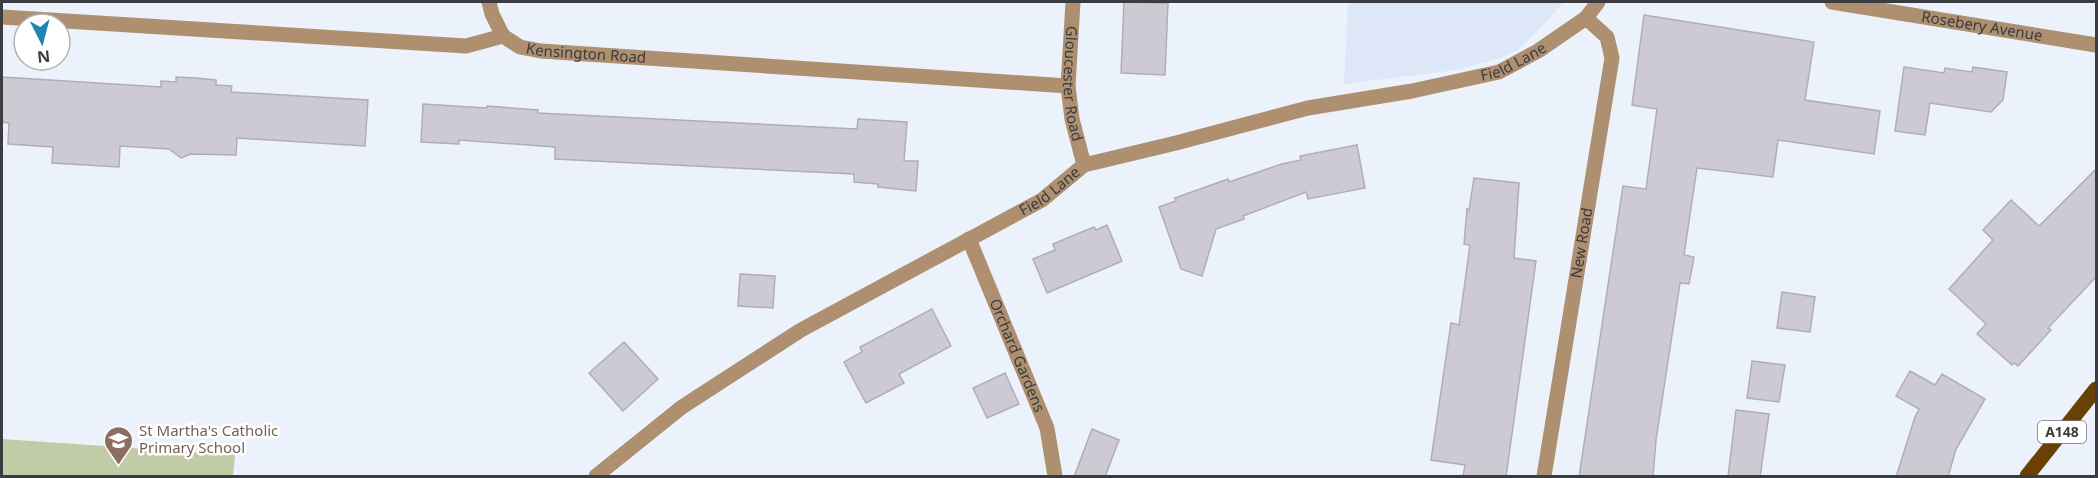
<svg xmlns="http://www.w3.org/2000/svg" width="2098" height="478" font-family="'Noto Sans',sans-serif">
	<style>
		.built { fill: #dde7f7 }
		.green { fill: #c1cca6 }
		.building { fill: #cecad4; stroke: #b0adb6; stroke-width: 1.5 }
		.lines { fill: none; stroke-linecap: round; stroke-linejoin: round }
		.minor { stroke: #ae8f6f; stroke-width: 15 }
		.major { stroke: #6a4105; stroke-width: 15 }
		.labels { text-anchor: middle; stroke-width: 5; stroke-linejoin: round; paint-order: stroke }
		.shield { fill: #fff; stroke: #757679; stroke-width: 1.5 }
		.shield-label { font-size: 14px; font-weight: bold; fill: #3a3c3f }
		.street-label { font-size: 15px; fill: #3a3c3f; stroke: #fff }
		.education-label { font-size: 15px; fill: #785e54; stroke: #fff; text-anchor: start }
	</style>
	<rect width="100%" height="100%" fill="#ecf2fb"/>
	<polygon class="built" points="1348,2 1564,2 1530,39 1516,51 1501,58 1455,70 1344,84"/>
	<polygon class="green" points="2,439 235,455 233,476 2,476"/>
	<g class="building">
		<polygon points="1124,2 1168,3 1165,75 1121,73"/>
		<polygon points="1644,15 1814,42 1805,100 1880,111 1874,154 1778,140 1773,177 1697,168 1684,255 1694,257 1689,284 1680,283 1656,440 1653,477 1579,477 1623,186 1646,189 1657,109 1632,105"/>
		<polygon points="1904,67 1944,73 1945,68 1972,72 1973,67 2007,72 2003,100 1991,112 1930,103 1925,135 1895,131"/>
		<polygon points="2,77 161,87 161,81 176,82 176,77 195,78 216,80 216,85 232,86 231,92 368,100 365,146 237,138 236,155 191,154 181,158 169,149 120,146 119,167 52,163 53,147 8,144 9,123 2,122"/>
		<polygon points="423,104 487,108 487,106 538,110 538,113 857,129 858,119 907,122 904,161 918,161 916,191 878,187 878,184 854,182 854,174 555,159 555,147 459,140 459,144 421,142"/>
		<polygon points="1357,145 1365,188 1308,199 1306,192 1243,216 1244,219 1216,229 1202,276 1181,269 1159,207 1176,201 1175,198 1228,179 1229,182 1282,164 1301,160 1300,156"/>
		<polygon points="2097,168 2097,276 2048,328 2051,330 2018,366 2014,363 2012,365 1977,334 1986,324 1949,289 1993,240 1983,230 2011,200 2039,226"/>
		<polygon points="1474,178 1519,183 1514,258 1536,261 1506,477 1463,477 1465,465 1431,460 1451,323 1459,325 1470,245 1464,244 1467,209 1469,210"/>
		<polygon points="1107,225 1122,261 1047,293 1033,259 1055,250 1053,244 1094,227 1096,230"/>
		<polygon points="740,274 775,276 773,308 738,306"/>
		<polygon points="1782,292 1815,297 1810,332 1777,328"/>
		<polygon points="932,309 951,346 899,374 904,383 866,403 844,362 862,352 860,347"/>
		<polygon points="624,342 658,379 623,411 589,373"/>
		<polygon points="1752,361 1785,365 1779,402 1747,398"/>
		<polygon points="1910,371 1935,385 1942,374 1985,399 1956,449 1948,477 1896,477 1915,417 1919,409 1896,396"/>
		<polygon points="1005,373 1019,404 987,418 973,388"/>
		<polygon points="1736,410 1769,414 1760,477 1728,477"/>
		<polygon points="1092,429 1119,440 1105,477 1074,477"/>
	</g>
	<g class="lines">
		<g class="minor">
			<polyline points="489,2 492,14 503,36"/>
			<path id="s1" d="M1073 2 1068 86 1072 119 1084 165"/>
			<path id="s2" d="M1832 2 2096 45"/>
			<path id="s3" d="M2 17 466 46 503 36 520 47 541 51 1068 86"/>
			<path id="s4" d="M969 239 1047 428 1055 476"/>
			<path id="s5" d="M596 476 682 407 801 330 1042 200 1084 165 1176 143 1308 108 1412 91 1499 72 1538 51 1586 18 1598 2"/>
			<path id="s6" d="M1544 476 1612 58 1607 37 1586 18"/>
		</g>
		<polyline class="major" points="2027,476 2096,389"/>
	</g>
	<defs>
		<symbol id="school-pin" viewBox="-11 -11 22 30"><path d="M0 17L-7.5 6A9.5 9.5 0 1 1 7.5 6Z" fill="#8d6e63" stroke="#fff"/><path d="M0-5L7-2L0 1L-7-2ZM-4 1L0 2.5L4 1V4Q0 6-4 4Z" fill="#fff"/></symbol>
	</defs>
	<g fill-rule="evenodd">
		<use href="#school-pin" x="102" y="424" width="33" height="45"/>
	</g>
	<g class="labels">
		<rect class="shield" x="2038" y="421" width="48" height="22" rx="4.5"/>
		<g class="shield-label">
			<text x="2062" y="437">A148</text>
		</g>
		<g class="street-label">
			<text dy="5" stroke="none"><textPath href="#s2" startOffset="152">Rosebery Avenue</textPath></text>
			<text dy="5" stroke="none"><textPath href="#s3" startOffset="590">Kensington Road</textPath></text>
			<text dy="5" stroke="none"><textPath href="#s5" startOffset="1023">Field Lane</textPath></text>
			<text dy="5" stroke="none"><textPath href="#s1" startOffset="82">Gloucester Road</textPath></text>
			<text dy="5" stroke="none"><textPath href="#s5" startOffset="537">Field Lane</textPath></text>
			<text dy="5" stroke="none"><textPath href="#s6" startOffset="236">New Road</textPath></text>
			<text dy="5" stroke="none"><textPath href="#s4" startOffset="126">Orchard Gardens</textPath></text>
		</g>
		<g class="education-label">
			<text x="139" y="436">St Martha's Catholic<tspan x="139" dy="17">Primary School</tspan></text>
		</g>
	</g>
	<rect width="2098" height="478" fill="none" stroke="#3a3c3f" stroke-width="6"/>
	<g transform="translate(42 42) rotate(174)"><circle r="28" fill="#ffffff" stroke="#b0b1b2" stroke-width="1.5"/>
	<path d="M0-4.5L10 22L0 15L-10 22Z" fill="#1f86af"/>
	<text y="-9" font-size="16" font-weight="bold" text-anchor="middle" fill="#3a3c3f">N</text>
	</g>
</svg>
